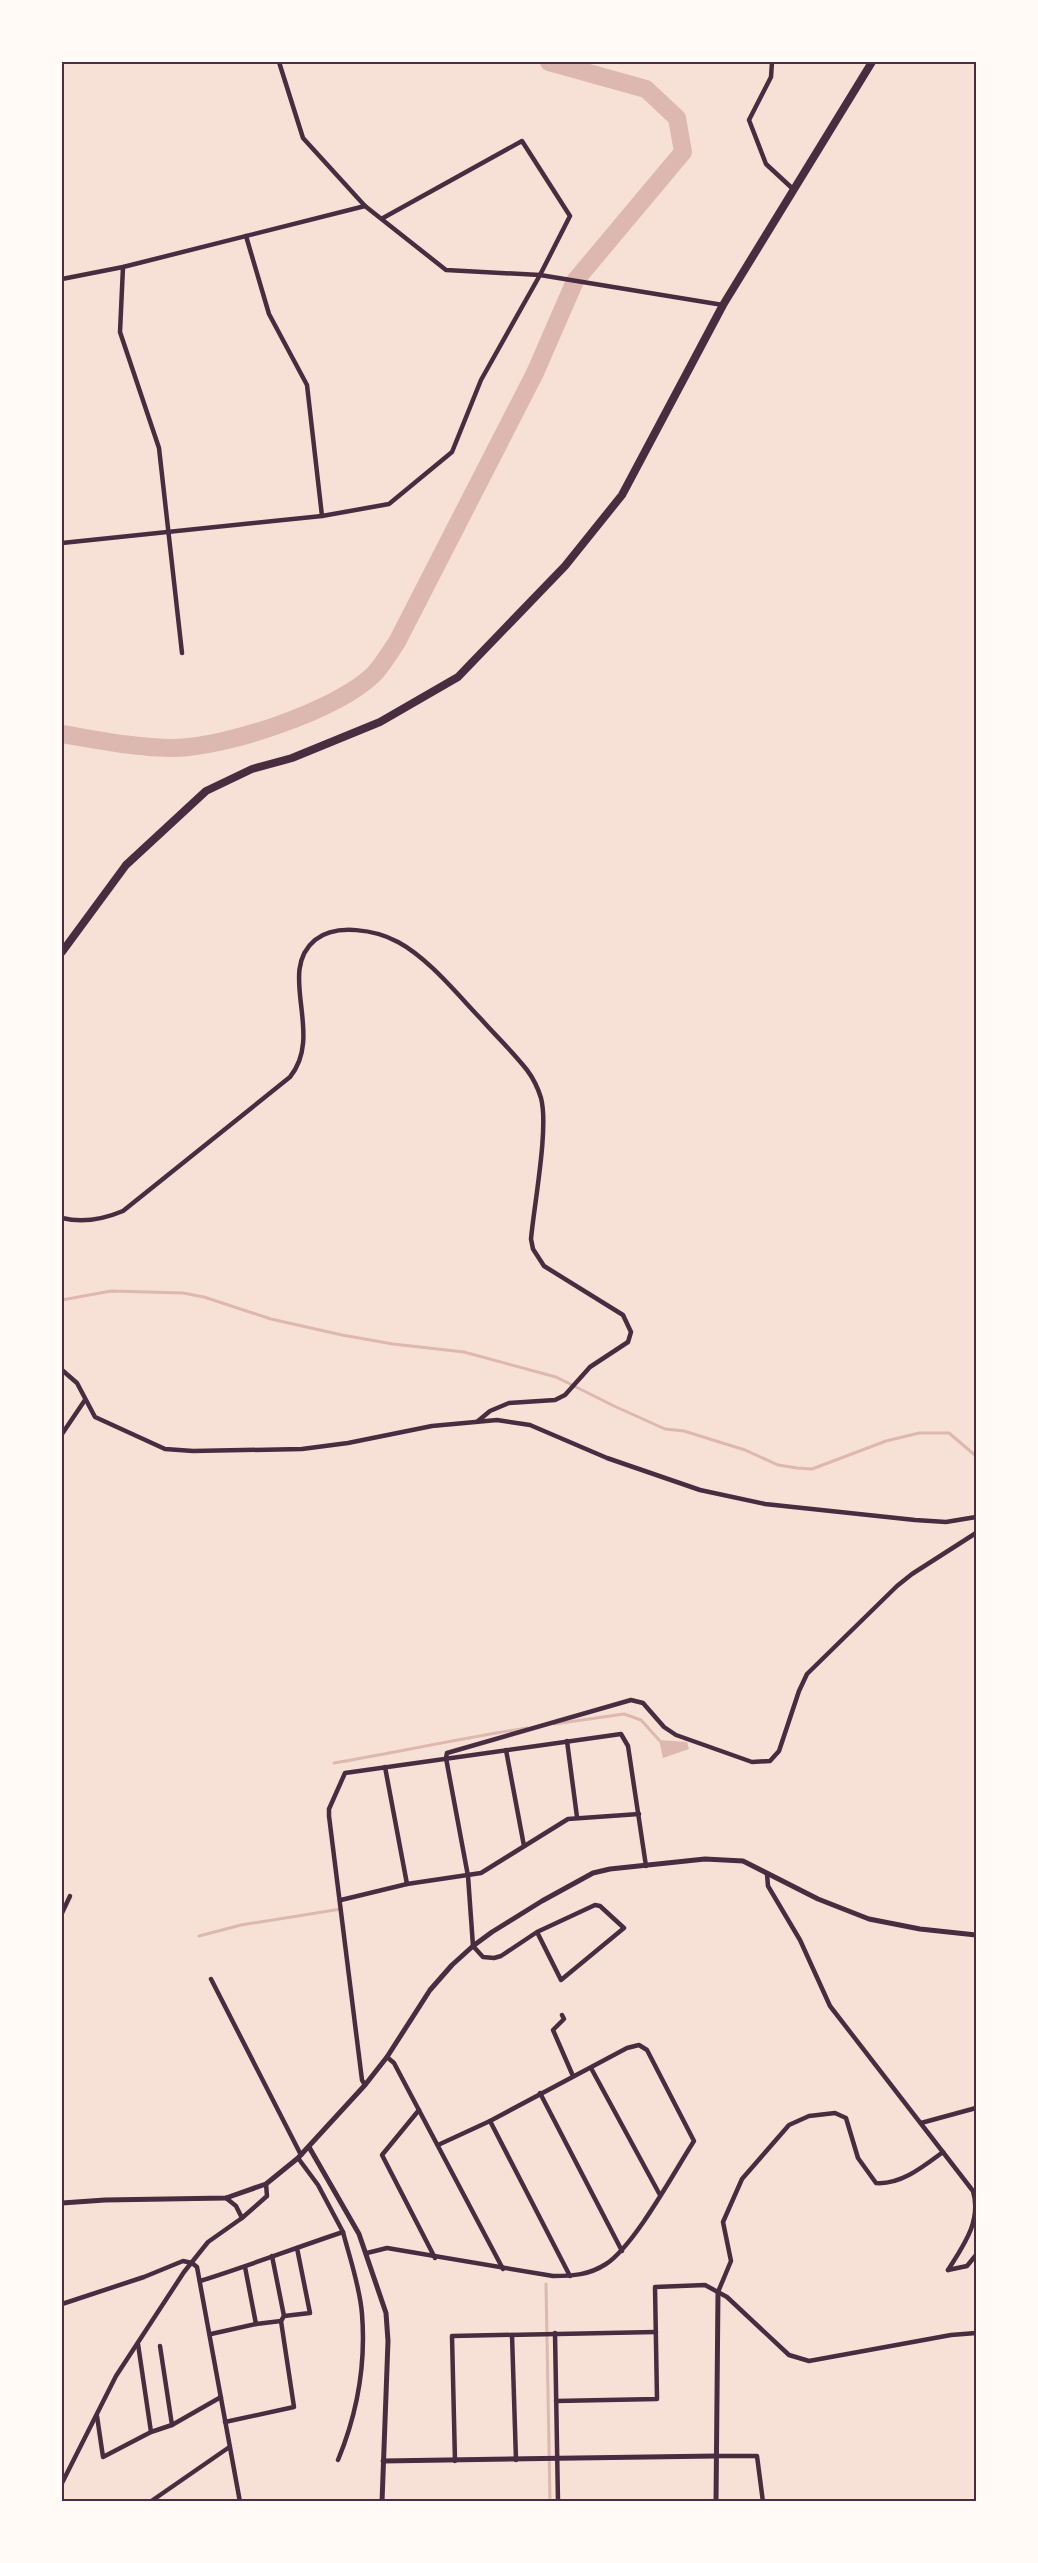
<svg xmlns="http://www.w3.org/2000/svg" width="1038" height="2563" font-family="Poppins,sans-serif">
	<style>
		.water { fill: #dcb8b0 }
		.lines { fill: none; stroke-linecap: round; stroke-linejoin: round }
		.stream { stroke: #dcb8b0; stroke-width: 3 }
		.river { stroke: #dcb8b0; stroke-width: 18 }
		.minor { stroke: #4a2c40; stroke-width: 4.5 }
		.tertiary { stroke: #4a2c40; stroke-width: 5 }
		.trunk { stroke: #4a2c40; stroke-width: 8 }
		.neatline { fill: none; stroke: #4a2c40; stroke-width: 2 }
	</style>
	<rect width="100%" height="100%" fill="#f7e1d7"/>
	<polygon class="water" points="659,1740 687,1742 689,1749 663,1758"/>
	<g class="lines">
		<g class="stream">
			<polyline points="62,1300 111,1291 183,1293 204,1297 271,1319 342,1335 393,1344 464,1352 556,1377 614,1406 665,1429 684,1431 745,1450 778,1465 797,1468 812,1469 886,1441 919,1433 949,1433 976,1456"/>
			<polyline points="554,1724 624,1714 641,1720 659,1740"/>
			<path d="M334 1763C398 1752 462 1738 527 1728"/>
			<polyline points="199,1936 241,1925 341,1909"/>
			<polyline points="546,2284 550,2502"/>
		</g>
		<path class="river" d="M62 734C98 740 137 748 174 748 227 747 335 711 373 675 382 666 390 652 397 642L535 373 575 281 683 152 677 118 646 89 549 62"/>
		<g class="minor">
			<polyline points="279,62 303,138 365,206 446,270 540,275 723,305"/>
			<polyline points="772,62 771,77 749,120 766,164 793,189"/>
			<polyline points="246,236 269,314 307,385 322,516"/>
			<polyline points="123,267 120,332 159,448 182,653"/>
			<polyline points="62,279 123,267 365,206"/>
			<polyline points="62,543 322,516 389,504 452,452 481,380 540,275 570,216 522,141 383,218"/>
			<path d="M62 1218C82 1223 104 1219 123 1211L290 1077C325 1034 276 972 315 940 336 923 376 930 398 942 428 958 457 994 481 1019 496 1036 513 1052 527 1070 533 1078 538 1088 541 1098 549 1128 534 1205 531 1239L533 1249 544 1266 623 1315 631 1332 628 1342 590 1367 565 1395 555 1400 509 1403 490 1411 478 1421"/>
			<polyline points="62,1370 77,1383 95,1417 165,1449 193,1451 302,1449 348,1443 432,1426 497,1420 530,1425 607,1458 700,1490 765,1504 915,1520 946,1522 976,1517"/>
			<polyline points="62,1434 85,1400"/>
			<polyline points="567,1741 577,1817"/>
			<polyline points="506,1750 524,1846"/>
			<polyline points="385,1767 407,1884"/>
			<path d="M767 1874 768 1886 800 1940 830 2006 973 2191C982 2221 963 2246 948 2270"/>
			<polyline points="341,1900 407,1884 481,1873 568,1819 639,1814"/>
			<polyline points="62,1913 70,1896"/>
			<polyline points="537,1932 561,1980 624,1928 600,1906 595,1905 537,1932 501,1956 494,1958 483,1957 473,1946 468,1876 446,1758 447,1753 631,1700 643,1703 664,1727 676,1735 752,1762 770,1761 779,1751 799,1691 807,1674 897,1586 912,1574 976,1533"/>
			<polyline points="211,1979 301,2155"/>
			<polyline points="562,2015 564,2019 553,2030 573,2076"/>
			<polyline points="387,2057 394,2063 503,2269"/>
			<polyline points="591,2068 660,2195"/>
			<polyline points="365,2085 362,2080 329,1816 329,1809 345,1773 621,1734 628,1746 646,1866"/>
			<polyline points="540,2093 622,2251"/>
			<polyline points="419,2110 382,2155 435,2258"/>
			<polyline points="490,2121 570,2276"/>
			<polyline points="921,2123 976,2108"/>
			<polyline points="226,2198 236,2206 242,2218"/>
			<path d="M367 2253 387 2248 553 2276C573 2276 589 2275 606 2264 635 2245 674 2172 694 2141L647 2050 639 2045 627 2048 490 2121 438 2145"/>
			<polyline points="272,2256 284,2316"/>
			<polyline points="245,2267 256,2324"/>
			<polyline points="948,2270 967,2266 976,2255"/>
			<path d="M200 2281C248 2266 295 2248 343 2232L318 2185 298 2158"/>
			<path d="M718 2292 731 2261 723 2222 742 2179 789 2125 809 2116 835 2113 846 2118 858 2158 876 2183C901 2185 924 2166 943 2152"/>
			<polyline points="62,2304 144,2277 183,2261 192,2263 197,2267 240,2502"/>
			<polyline points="555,2333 558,2502"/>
			<polyline points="211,2334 256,2324 281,2321 284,2316 310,2313 297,2248"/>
			<polyline points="512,2335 516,2460"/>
			<polyline points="138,2344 151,2432"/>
			<polyline points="160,2346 172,2425"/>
			<polyline points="556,2401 657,2399 655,2287 705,2285 727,2297 789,2355 809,2361 951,2335 976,2333"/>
			<polyline points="97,2416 103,2457 151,2432 172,2425 221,2397"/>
			<polyline points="225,2422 294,2407 281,2321"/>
			<polyline points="716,2456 757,2456 763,2502"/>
			<path d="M338 2460C357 2414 366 2364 362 2314 360 2287 350 2259 343 2232"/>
			<polyline points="455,2461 452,2336 656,2332"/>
			<polyline points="62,2483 116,2376 184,2272 208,2242 242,2218 267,2196 266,2184"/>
			<polyline points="150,2502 228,2448"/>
		</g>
		<g class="tertiary">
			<polyline points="309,2147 359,2234 386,2313 388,2341 382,2502"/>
			<polyline points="62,2203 105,2200 226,2198 266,2184 298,2158 365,2085 387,2057 430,1990 452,1965 473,1946 492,1932 542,1901 593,1873 610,1869 705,1859 743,1861 818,1899 869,1919 920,1929 976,1935"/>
			<polyline points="383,2461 716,2456"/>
			<polyline points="716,2502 718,2292"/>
		</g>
		<polyline class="trunk" points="62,952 126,865 206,791 252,769 292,758 380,722 458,677 565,566 622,495 723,305 872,62"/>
	</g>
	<rect width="1038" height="2563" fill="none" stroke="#fffaf5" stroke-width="126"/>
	<rect x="63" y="63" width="912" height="2437" class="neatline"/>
</svg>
